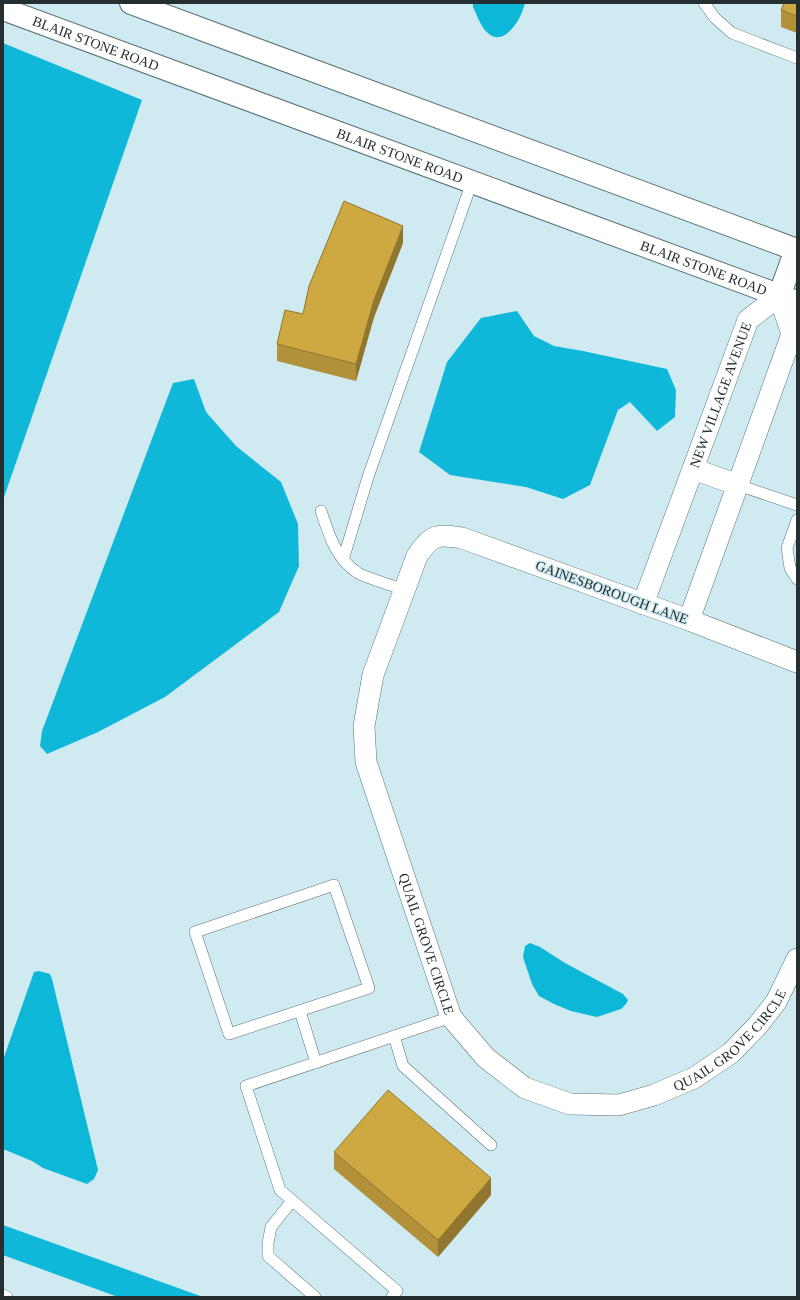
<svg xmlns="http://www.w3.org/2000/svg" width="800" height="1300" font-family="Georgia,serif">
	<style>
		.forest { fill: #0fb8d8 }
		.water { fill: #0db7d8 }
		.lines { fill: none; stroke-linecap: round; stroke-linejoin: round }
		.service-casing { stroke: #5b737a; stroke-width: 12 }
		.minor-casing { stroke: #5b737a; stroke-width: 22 }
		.secondary-casing { stroke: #5b737a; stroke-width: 24 }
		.service { stroke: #fff; stroke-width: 11 }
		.minor { stroke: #fff; stroke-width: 21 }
		.secondary { stroke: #fff; stroke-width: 22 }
		.wall { fill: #b19139 }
		.shaded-wall { fill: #90762e }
		.building { fill: #cea942; stroke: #90762e }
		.labels { text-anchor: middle; stroke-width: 3; stroke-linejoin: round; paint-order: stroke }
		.street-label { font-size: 14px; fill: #252f32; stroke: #d0eaf2 }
	</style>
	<rect width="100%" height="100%" fill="#d0eaf2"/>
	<g class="forest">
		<polygon points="3,43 142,100 3,500"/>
		<polygon points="517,311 534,336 554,346 583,351 667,369 676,390 675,417 657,431 630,402 618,410 590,485 563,499 526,487 450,475 419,452 447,362 481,318"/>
		<polygon points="194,379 206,412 236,446 281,482 298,524 299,566 279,612 165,697 98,732 47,754 40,746 42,731 173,383"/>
		<polygon points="3,1225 203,1297 118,1297 3,1255"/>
	</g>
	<g class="water">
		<path d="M473 3H525C522 17 506 47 489 34 481 28 477 15 473 7Z"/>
		<polygon points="530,943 540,947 565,963 623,994 628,1000 626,1004 621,1009 597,1017 571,1011 554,1004 539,996 532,984 523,957 525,946"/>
		<polygon points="39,971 50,974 52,979 98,1170 94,1179 87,1184 43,1168 32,1161 3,1149 3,1060 34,972"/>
	</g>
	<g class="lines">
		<defs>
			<g id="service">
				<polyline points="704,3 715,18 732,33 797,58"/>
				<polyline points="738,485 797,505"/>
				<path d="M321 511C329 535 336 559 358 573 369 579 392 585 404 590"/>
				<polyline points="797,520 787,548 790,568 797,579"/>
				<polyline points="343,560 368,477 472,182"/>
				<polygon points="334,885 369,988 229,1034 195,932"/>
				<polyline points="300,1011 316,1063"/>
				<polyline points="394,1036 403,1066 491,1145"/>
				<polyline points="292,1201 271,1227 268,1243 268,1256 315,1297"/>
				<polyline points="3,1295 7,1297"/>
				<polyline points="392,1297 397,1291 280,1190 246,1086 451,1017"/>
			</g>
			<g id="minor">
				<polyline points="693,469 738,485"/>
				<path id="s1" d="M643 604 748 320 779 296 792 334 689 620"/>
				<path id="s2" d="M797 662 689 620 462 538C437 534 432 534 417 556L373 675 364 726 366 762 451 1017 486 1058 525 1088 570 1104 619 1105 654 1095 694 1078 731 1053 758 1025 776 1002 797 959"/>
			</g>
			<g id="secondary">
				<polyline points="131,3 797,250"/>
				<path id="s3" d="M3 9 797 302"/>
				<polyline points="779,296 796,250"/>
			</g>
		</defs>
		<use href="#service" class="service-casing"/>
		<use href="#minor" class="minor-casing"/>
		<use href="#secondary" class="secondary-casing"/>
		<use href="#service" class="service"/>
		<use href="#minor" class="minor"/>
		<use href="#secondary" class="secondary"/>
	</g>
	<g class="wall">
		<polygon points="797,3 797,33 781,27 781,10"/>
		<polygon points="403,243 374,317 356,381 277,361 277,344"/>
		<polygon points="334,1152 491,1195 438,1257 334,1169"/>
	</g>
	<g class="shaded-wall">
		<polygon points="403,226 403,243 374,317 356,381 356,364 374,300"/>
		<polygon points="491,1178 491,1195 438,1257 438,1240"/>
	</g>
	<g class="building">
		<polygon points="784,3 797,3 797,16 781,10"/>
		<polygon points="344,201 403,226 374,300 356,364 277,344 285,310 303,314 309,286"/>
		<polygon points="388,1090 491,1178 438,1240 334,1152"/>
	</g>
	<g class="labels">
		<g class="street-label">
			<text dy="5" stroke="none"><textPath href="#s3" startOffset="99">BLAIR STONE ROAD</textPath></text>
			<text dy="5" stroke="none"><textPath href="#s3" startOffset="423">BLAIR STONE ROAD</textPath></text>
			<text dy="5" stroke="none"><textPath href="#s3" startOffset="747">BLAIR STONE ROAD</textPath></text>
			<text dy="5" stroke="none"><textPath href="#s1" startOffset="223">NEW VILLAGE AVENUE</textPath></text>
			<text transform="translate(612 592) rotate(20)" y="5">GAINESBOROUGH LANE</text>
			<text dy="5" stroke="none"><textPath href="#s2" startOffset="817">QUAIL GROVE CIRCLE</textPath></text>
			<text dy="5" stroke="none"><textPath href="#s2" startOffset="1226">QUAIL GROVE CIRCLE</textPath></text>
		</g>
	</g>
	<rect width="800" height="1300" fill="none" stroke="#252f32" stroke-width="8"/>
</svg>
